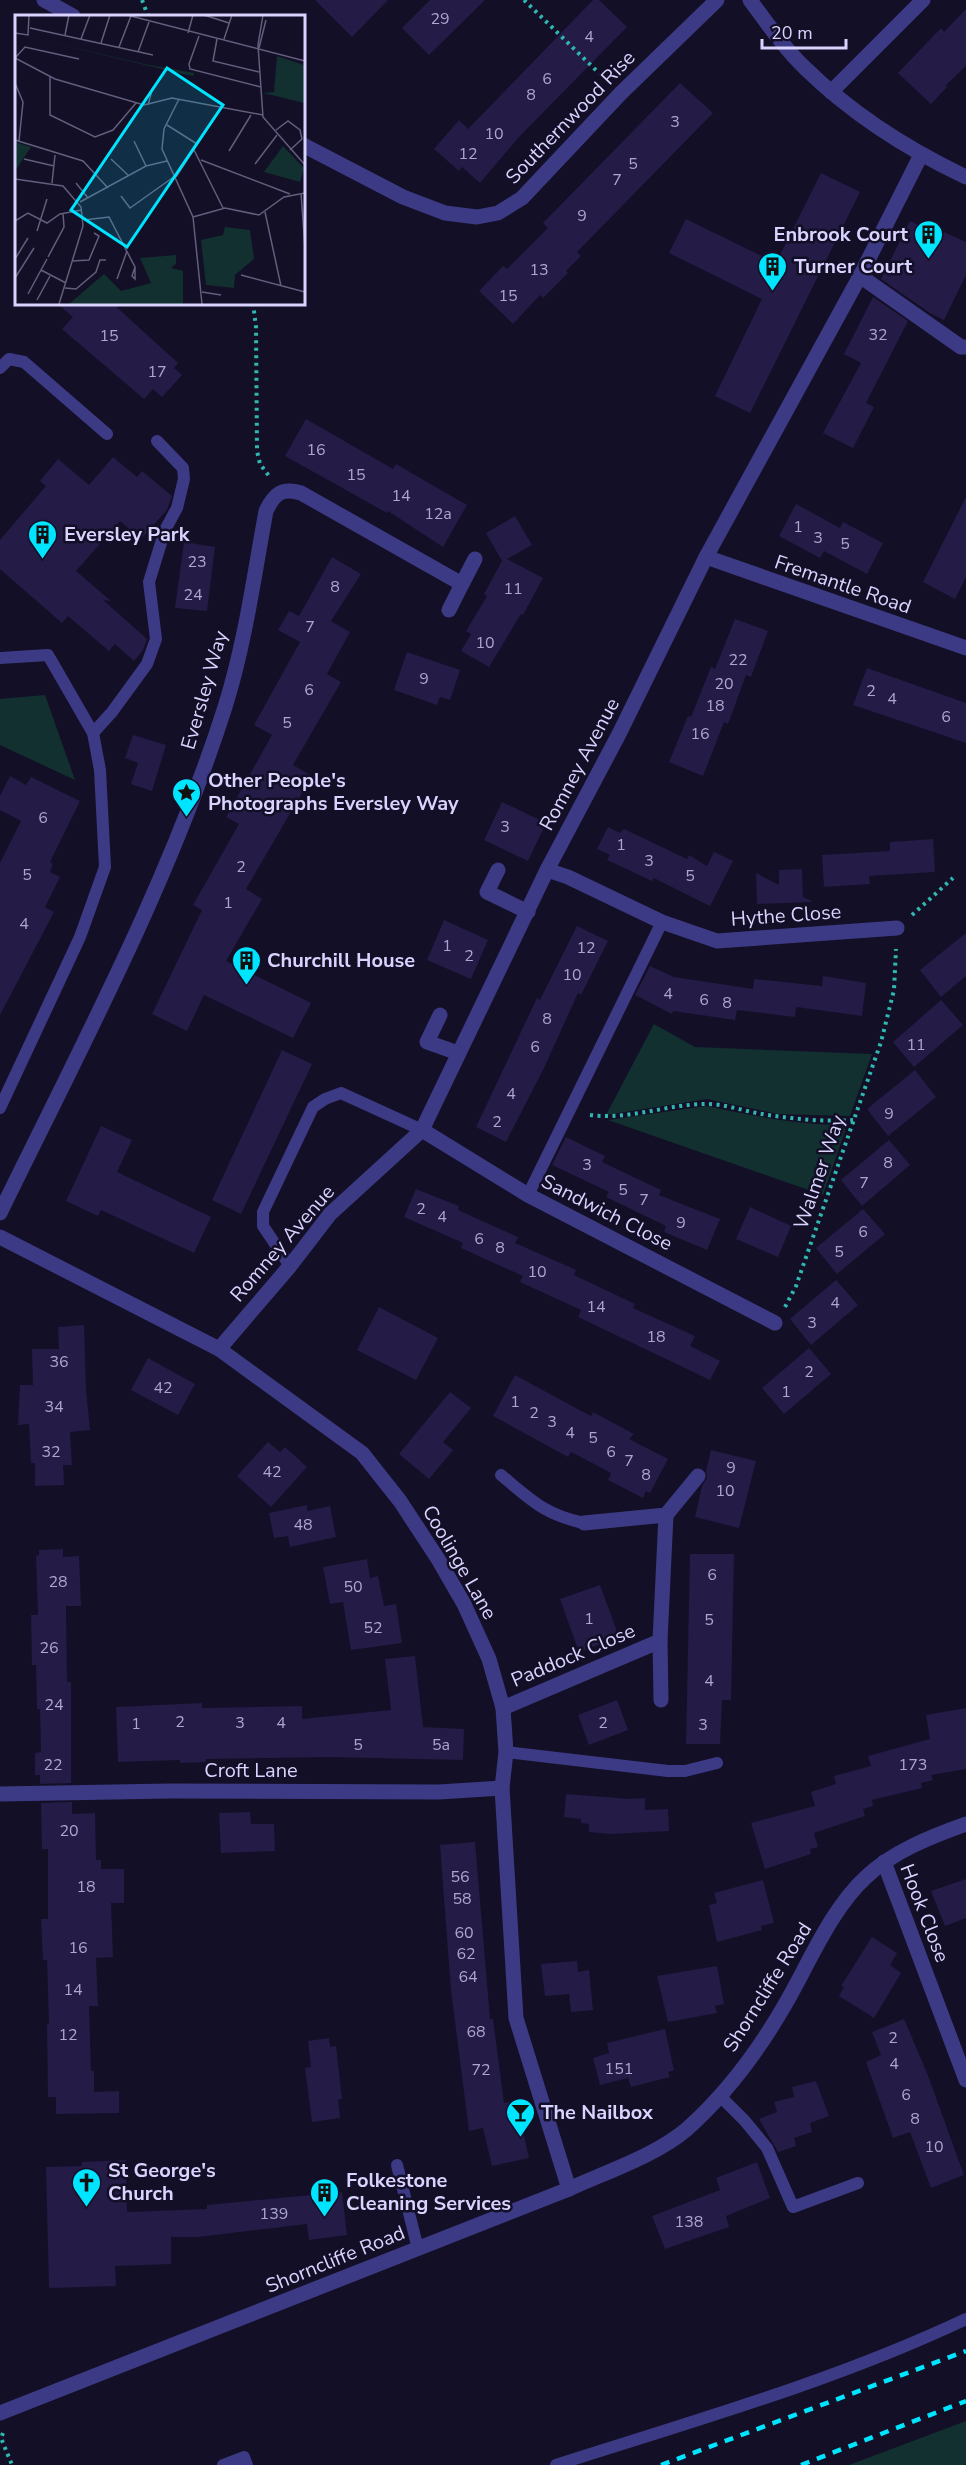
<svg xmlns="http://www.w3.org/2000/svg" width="966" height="2465" font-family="'Nunito Sans',sans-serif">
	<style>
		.green { fill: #12302f }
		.building { fill: #241b47 }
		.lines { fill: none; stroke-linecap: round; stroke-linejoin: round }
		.path { stroke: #2fb8b0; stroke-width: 4; stroke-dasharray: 3 4.5; stroke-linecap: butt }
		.service { stroke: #3d3a85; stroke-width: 12 }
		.minor { stroke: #3d3a85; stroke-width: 15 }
		.tertiary { stroke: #3d3a85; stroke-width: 15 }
		.rail { stroke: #00e5ff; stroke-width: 4.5; stroke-dasharray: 9 8; stroke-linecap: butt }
		.labels { text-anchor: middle; stroke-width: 5; stroke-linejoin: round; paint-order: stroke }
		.number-label { font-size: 16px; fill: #aca6d1 }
		.street-label { font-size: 20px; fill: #d9d4ff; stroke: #130f26 }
		.poi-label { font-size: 20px; font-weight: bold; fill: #d9d4ff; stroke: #130f26; text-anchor: start }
		.inset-road { fill: none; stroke: #625e7d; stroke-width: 1.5 }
		.view { fill: #00e5ff; fill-opacity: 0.15; stroke: #00e5ff; stroke-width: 3 }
		.inset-edge { fill: none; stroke: #d9d4ff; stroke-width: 3 }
	</style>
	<rect width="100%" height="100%" fill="#130f26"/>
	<g class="green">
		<polygon points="45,695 75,780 0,745 0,699"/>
		<polygon points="654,1024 695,1047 872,1054 850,1116 778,1114 707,1099 606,1115"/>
		<path d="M706 1106C755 1116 796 1125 847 1125L823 1195 608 1120Z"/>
		<polygon points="966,2421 966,2464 964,2465 849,2465"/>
	</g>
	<g class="building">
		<polygon points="315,0 388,0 352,37"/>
		<polygon points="430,0 485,0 429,55 402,28"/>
		<polygon points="593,0 599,0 627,27 519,137 480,183 462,167 459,171 434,149 459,120 468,129"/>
		<polygon points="966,9 966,66 946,85 947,87 931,104 898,73 941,28 944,32"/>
		<polygon points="680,83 713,113 577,252 581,256 566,271 568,273 543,298 540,295 513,324 479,291 503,266 507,269 548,228 543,223"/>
		<polygon points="821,173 860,192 750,413 715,396 762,299 669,253 686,219 776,263"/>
		<polygon points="910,221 941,236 944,232 966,242 966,275 944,320 930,313 881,279"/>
		<polygon points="873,297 908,321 866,403 874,407 853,448 823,433 861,363 844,354"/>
		<polygon points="57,303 112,303 178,363 174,368 182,375 162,397 153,389 144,399 62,329 73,317"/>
		<polygon points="306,419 393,469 396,464 467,505 443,547 388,511 387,513 285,456"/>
		<polygon points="113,457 137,477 142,471 172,496 167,510 141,539 120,521 76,571 111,601 103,600 147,639 143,650 134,661 115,644 109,651 68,616 62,623 0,569 0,540 46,486 40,481 58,459 89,485"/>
		<polygon points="966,497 966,577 955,599 923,582"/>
		<polygon points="796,504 840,528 843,522 883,543 867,574 824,551 820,558 779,536"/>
		<polygon points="515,516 532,545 507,559 543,578 523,615 521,614 489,667 461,651 471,634 466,631 487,596 484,594 502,561 486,533"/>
		<polygon points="184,542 215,547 207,611 175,608"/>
		<polygon points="332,557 361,574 331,621 350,632 327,674 341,682 293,765 312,776 246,889 262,899 226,961 311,1003 293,1038 204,995 187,1031 152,1014 202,910 193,905 239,824 226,817 272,735 254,725 300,642 278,630 289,611 299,616"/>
		<polygon points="735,619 768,631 751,677 746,675 728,724 724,722 703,776 669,762 688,716 691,717 711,667 715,669"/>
		<polygon points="407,652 460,670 450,700 440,697 437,705 394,690"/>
		<polygon points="867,668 966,703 966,743 853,705"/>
		<polygon points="133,735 166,745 152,791 131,784 138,763 125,758"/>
		<polygon points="10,776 26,785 31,777 80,801 50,862 53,864 50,872 60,877 45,907 54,912 0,1015 0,863 21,821 0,810 0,796"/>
		<polygon points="502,802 546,823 528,861 484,840"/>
		<polygon points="608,827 620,833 624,829 687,859 689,855 707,866 714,852 733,861 710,906 654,878 652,881 607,860 610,855 597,849"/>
		<polygon points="933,839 935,872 869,876 870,884 824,887 822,855 890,851 890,842"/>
		<polygon points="802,869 803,897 813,902 757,904 756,873 779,885 779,870"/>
		<polygon points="444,920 488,940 471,979 427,960"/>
		<polygon points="577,926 608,941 581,995 578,993 544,1068 506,1142 476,1127 537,998 540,1000"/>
		<polygon points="966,933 966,976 941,997 920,970"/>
		<polygon points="650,966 674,977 753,989 754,979 822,986 823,976 866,983 862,1016 796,1007 795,1017 737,1010 735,1020 673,1011 672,1014 635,995"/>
		<polygon points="941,1000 963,1025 914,1067 893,1042"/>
		<polygon points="282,1050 312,1064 241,1214 212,1200"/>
		<polygon points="915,1070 936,1097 888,1136 867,1109"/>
		<polygon points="101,1126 132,1140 117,1172 211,1217 194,1253 101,1210 98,1216 66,1201"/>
		<polygon points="566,1137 605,1156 602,1162 661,1190 659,1195 720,1219 707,1250 664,1232 666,1226 606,1197 609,1192 552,1165"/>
		<polygon points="889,1140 910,1165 862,1206 841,1180"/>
		<polygon points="416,1189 459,1206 458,1210 518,1237 515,1243 576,1270 574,1275 635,1304 633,1308 695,1336 690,1346 720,1361 710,1380 578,1317 581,1310 520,1282 523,1276 461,1248 463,1243 404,1217"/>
		<polygon points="750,1207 791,1226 778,1257 736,1239"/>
		<polygon points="863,1209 885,1234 837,1274 816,1248"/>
		<polygon points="836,1280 858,1305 811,1345 790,1319"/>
		<polygon points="379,1307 438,1338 416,1380 357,1350"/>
		<polygon points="84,1325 86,1389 90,1430 70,1432 72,1465 63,1465 64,1485 35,1486 35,1463 31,1463 29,1424 18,1425 20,1385 33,1385 32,1349 59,1349 58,1327"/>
		<polygon points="809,1348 831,1374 784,1414 762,1388"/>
		<polygon points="148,1358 195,1384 178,1415 131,1390"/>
		<polygon points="515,1375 572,1406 591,1416 593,1412 634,1434 629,1439 668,1459 650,1493 646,1491 643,1498 608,1480 611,1473 571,1452 568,1457 493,1416"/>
		<polygon points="450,1392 471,1408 443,1442 453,1450 429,1479 399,1454"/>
		<polygon points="268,1442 280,1452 285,1447 307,1467 271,1507 237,1476"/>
		<polygon points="711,1450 756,1461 739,1528 695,1517 702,1486 707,1478 706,1471"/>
		<polygon points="307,1505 307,1511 330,1506 336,1537 290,1547 288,1536 274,1538 269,1513"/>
		<polygon points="63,1549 63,1557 79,1556 81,1606 66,1606 67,1682 71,1682 71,1783 40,1784 40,1775 35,1775 35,1753 41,1752 40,1709 37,1709 36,1665 32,1665 31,1615 38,1615 36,1556 39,1555 39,1550"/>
		<polygon points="690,1554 734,1554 731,1700 722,1700 720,1744 686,1744"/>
		<polygon points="367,1559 370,1578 378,1576 384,1606 396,1604 402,1643 351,1650 343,1602 330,1604 323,1567"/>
		<polygon points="600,1585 619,1637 579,1652 560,1599"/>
		<polygon points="415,1656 423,1727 464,1729 463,1760 328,1757 206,1759 206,1762 180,1763 180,1760 118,1762 116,1707 202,1703 202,1708 302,1706 302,1719 391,1710 385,1659"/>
		<polygon points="617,1700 628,1730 589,1745 578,1715"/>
		<polygon points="966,1708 966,1769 931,1775 933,1780 921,1783 922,1788 872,1800 873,1806 863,1809 865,1816 814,1833 818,1847 810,1849 811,1854 765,1869 751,1823 815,1806 811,1792 836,1784 834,1776 871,1766 868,1756 930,1739 926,1715"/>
		<polygon points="566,1794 630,1799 645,1798 645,1810 668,1809 669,1831 611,1834 589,1832 589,1824 581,1823 581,1819 564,1817"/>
		<polygon points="72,1802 72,1814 95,1813 96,1860 101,1860 101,1869 124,1869 124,1903 111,1903 113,1957 96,1958 98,2006 89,2006 91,2071 94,2071 94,2092 119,2091 119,2113 56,2114 56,2097 48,2097 47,2024 49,2024 47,1960 43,1960 41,1919 48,1919 48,1849 42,1849 41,1803"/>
		<polygon points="250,1812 251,1824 274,1824 275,1851 221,1853 219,1813"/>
		<polygon points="475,1842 490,2019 493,2019 504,2103 516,2101 529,2158 492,2166 483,2128 469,2131 451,1990 440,1845"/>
		<polygon points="966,1879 966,1918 945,1926 931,1891"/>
		<polygon points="763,1880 774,1923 761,1926 762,1930 717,1942 709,1905 717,1903 714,1893"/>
		<polygon points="872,1937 897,1953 890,1965 901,1973 874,2018 839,1996 844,1987 841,1986"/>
		<polygon points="577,1961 578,1972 589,1970 593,2010 571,2012 569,1994 545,1996 541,1964"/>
		<polygon points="717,1966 724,2004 715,2006 717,2013 668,2022 657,1976"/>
		<polygon points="904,2019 927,2073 964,2175 931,2188 910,2132 893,2138 866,2062 881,2055 872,2032"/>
		<polygon points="665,2029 674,2070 668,2072 670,2077 631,2087 628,2078 600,2085 593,2058 609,2053 607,2043"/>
		<polygon points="329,2038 330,2047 336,2046 342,2099 338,2099 340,2118 312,2122 305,2068 311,2067 308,2041"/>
		<polygon points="816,2081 829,2116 810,2123 812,2132 794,2138 796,2146 778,2152 759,2119 777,2112 774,2102 794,2097 792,2087"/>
		<polygon points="126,2160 127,2212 207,2209 207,2205 342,2192 347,2235 309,2240 307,2224 198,2237 171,2237 171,2264 115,2266 116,2286 49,2288 46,2167 82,2166 82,2162"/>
		<polygon points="757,2162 770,2198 726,2216 729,2227 665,2249 652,2216 720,2190 716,2178"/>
	</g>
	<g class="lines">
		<g class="path">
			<polyline points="142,0 148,16"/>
			<polyline points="524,0 605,79"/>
			<polyline points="253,303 256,327 257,451 260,464 269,476"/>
			<polyline points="912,915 953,878"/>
			<path d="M590 1115C629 1120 665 1105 703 1104 722 1103 743 1111 762 1114 792 1119 823 1122 853 1120"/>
			<polyline points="785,1307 796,1286 881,1042 894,990 896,949"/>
			<polyline points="3,2433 1,2438 12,2465"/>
		</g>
		<g class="service">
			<polyline points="0,368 9,359 24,362 107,434"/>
			<polyline points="0,658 48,655 93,733 100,770 105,867 80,937 0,1108"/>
			<polyline points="93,733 112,712 147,664 156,639 149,582 165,530 177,508 184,479 183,468 157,441"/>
			<polyline points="528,1195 662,922"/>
			<polyline points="290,1266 263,1226 263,1212 313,1107 325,1099 341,1093 422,1130"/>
			<path d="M501 1475C531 1500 545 1515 584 1523"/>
			<polyline points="506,1752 668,1771 685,1771 717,1763"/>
			<polyline points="719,2095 745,2121 767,2148 793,2207 858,2183"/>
			<polyline points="397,2165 418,2249"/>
			<polyline points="223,2465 244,2457 247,2465"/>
			<path d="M556 2465C693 2421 835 2381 966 2319"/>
		</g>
		<g class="minor">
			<polyline points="44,0 73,16"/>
			<path d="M750 0C767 23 784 48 805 68 852 114 907 149 966 177"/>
			<polyline points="831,92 923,0"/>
			<polyline points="303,145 403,197 445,213 477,217 498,213 522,198 621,93 717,0"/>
			<polyline points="860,276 961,347 966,347"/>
			<polyline points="706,557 966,648"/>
			<polyline points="449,610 462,584"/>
			<polyline points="498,870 487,892 528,912"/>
			<polyline points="547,870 568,877 662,922 717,941 897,928"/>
			<polyline points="440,1015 427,1042 458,1053"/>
			<polyline points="422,1130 528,1195 775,1323"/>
			<path d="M0 1213C81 1047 169 883 225 707 245 644 254 576 266 511 274 494 282 487 301 493L462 584 475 559"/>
			<polyline points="0,1237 219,1349 362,1453 400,1501 438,1559 464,1604 489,1659 503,1708 506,1752 502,1788 516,2018 569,2189"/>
			<polyline points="219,1349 290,1266 330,1214 422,1130 547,870 619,734 706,557 860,276 921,155"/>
			<polyline points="584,1523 666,1515 698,1476"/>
			<polyline points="661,1700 660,1641 666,1515"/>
			<polyline points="503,1708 660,1641"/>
			<polyline points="0,1794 170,1791 439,1792 502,1788"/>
			<polyline points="884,1862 966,2080"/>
		</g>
		<path class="tertiary" d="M0 2413 569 2189C606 2172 657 2155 687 2129 725 2095 758 2051 783 2008 808 1966 830 1910 866 1877 892 1852 932 1836 966 1824"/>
		<g class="rail">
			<polyline points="661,2465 966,2351"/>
			<polyline points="801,2465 966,2401"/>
		</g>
	</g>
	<defs>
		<symbol id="building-pin" viewBox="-11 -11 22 30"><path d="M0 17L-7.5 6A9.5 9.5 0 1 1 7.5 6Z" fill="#00e5ff" stroke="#130f26"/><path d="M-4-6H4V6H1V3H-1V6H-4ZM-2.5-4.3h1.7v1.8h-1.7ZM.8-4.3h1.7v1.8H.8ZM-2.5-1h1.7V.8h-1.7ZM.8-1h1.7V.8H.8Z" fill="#111"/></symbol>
		<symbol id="sight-pin" viewBox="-11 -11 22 30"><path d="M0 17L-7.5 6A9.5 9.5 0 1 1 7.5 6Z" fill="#00e5ff" stroke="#130f26"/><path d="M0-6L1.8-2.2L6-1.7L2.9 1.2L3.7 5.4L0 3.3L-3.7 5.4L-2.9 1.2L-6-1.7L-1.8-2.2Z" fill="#111"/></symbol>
		<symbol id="bar-pin" viewBox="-11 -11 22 30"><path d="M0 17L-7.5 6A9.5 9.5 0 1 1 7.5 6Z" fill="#00e5ff" stroke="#130f26"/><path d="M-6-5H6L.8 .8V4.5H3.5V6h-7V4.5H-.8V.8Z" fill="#111"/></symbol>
		<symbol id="church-pin" viewBox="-11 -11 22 30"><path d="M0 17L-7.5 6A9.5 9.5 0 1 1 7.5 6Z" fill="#00e5ff" stroke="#130f26"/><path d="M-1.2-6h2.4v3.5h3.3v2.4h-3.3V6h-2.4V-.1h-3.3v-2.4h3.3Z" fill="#111"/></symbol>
	</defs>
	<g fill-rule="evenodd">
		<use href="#building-pin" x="912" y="218" width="33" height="45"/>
		<use href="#building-pin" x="756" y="250" width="33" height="45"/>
		<use href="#building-pin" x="26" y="518" width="33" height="45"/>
		<use href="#sight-pin" x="170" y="776" width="33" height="45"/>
		<use href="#building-pin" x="230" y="944" width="33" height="45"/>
		<use href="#bar-pin" x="504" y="2096" width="33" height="45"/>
		<use href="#church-pin" x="70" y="2166" width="33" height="45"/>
		<use href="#building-pin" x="308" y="2176" width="33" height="45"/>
	</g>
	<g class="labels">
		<g class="number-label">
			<text x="440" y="24">29</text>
			<text x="589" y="42">4</text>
			<text x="547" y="84">6</text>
			<text x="531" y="100">8</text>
			<text x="675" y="127">3</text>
			<text x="494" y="139">10</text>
			<text x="468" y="159">12</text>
			<text x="633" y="169">5</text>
			<text x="617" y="185">7</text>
			<text x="582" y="221">9</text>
			<text x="539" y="275">13</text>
			<text x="508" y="301">15</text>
			<text x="878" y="340">32</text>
			<text x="109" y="341">15</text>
			<text x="157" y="377">17</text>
			<text x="316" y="455">16</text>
			<text x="356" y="480">15</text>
			<text x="401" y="501">14</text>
			<text x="438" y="519">12a</text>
			<text x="798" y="532">1</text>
			<text x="818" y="543">3</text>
			<text x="845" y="549">5</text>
			<text x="197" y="567">23</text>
			<text x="335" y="592">8</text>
			<text x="513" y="594">11</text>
			<text x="193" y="600">24</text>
			<text x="310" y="632">7</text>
			<text x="485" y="648">10</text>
			<text x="738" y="665">22</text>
			<text x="424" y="684">9</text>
			<text x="724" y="689">20</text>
			<text x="309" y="695">6</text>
			<text x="871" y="696">2</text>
			<text x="892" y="704">4</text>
			<text x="715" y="711">18</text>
			<text x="946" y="722">6</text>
			<text x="287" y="728">5</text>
			<text x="700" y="739">16</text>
			<text x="43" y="823">6</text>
			<text x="505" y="832">3</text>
			<text x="621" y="850">1</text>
			<text x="649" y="866">3</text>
			<text x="241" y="872">2</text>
			<text x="27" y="880">5</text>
			<text x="690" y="881">5</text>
			<text x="228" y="908">1</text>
			<text x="24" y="929">4</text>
			<text x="447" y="951">1</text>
			<text x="586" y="953">12</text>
			<text x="469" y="961">2</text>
			<text x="572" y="980">10</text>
			<text x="668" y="999">4</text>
			<text x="704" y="1005">6</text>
			<text x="727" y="1008">8</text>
			<text x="547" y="1024">8</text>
			<text x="916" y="1050">11</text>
			<text x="535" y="1052">6</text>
			<text x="511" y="1099">4</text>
			<text x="889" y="1119">9</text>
			<text x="497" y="1127">2</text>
			<text x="888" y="1168">8</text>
			<text x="587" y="1170">3</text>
			<text x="864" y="1188">7</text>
			<text x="623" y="1195">5</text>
			<text x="644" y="1205">7</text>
			<text x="421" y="1214">2</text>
			<text x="442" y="1222">4</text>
			<text x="681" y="1228">9</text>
			<text x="863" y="1237">6</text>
			<text x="479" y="1244">6</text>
			<text x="500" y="1253">8</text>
			<text x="839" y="1257">5</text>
			<text x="537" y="1277">10</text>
			<text x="835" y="1308">4</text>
			<text x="596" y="1312">14</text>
			<text x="812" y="1328">3</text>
			<text x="656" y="1342">18</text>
			<text x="59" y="1367">36</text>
			<text x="809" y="1377">2</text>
			<text x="163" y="1393">42</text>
			<text x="786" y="1397">1</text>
			<text x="515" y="1407">1</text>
			<text x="54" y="1412">34</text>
			<text x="534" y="1418">2</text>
			<text x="552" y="1427">3</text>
			<text x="570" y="1438">4</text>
			<text x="593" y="1443">5</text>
			<text x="51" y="1457">32</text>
			<text x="611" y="1457">6</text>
			<text x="629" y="1466">7</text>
			<text x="731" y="1473">9</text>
			<text x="272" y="1477">42</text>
			<text x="646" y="1480">8</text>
			<text x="725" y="1496">10</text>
			<text x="303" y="1530">48</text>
			<text x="712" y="1580">6</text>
			<text x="58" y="1587">28</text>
			<text x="353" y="1592">50</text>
			<text x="589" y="1624">1</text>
			<text x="709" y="1625">5</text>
			<text x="373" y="1633">52</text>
			<text x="49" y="1653">26</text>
			<text x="709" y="1686">4</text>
			<text x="54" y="1710">24</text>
			<text x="180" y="1727">2</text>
			<text x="240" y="1728">3</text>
			<text x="281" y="1728">4</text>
			<text x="603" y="1728">2</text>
			<text x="136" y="1729">1</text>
			<text x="703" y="1730">3</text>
			<text x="358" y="1750">5</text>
			<text x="441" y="1750">5a</text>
			<text x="53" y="1770">22</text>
			<text x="913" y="1770">173</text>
			<text x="69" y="1836">20</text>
			<text x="460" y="1882">56</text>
			<text x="86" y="1892">18</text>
			<text x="462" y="1904">58</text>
			<text x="464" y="1938">60</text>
			<text x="78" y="1953">16</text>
			<text x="466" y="1959">62</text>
			<text x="468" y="1982">64</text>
			<text x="73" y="1995">14</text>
			<text x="476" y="2037">68</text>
			<text x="68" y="2040">12</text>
			<text x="893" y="2043">2</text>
			<text x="894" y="2069">4</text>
			<text x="619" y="2074">151</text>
			<text x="481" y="2075">72</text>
			<text x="906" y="2100">6</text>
			<text x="915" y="2124">8</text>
			<text x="934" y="2152">10</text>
			<text x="274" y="2219">139</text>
			<text x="689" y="2227">138</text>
		</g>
		<g class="street-label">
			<text transform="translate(570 117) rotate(-46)" y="7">Southernwood Rise</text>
			<text transform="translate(843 584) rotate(19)" y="7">Fremantle Road</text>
			<text transform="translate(204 690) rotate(-74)" y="7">Eversley Way</text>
			<text transform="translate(579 764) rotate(-62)" y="7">Romney Avenue</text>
			<text transform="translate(786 915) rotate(-4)" y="7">Hythe Close</text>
			<text transform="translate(819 1172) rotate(-71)" y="7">Walmer Way</text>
			<text transform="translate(607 1212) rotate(27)" y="7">Sandwich Close</text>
			<text transform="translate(282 1243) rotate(-49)" y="7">Romney Avenue</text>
			<text transform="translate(460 1562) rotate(60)" y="7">Coolinge Lane</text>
			<text transform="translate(573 1655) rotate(-23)" y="7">Paddock Close</text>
			<text x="251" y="1777">Croft Lane</text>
			<text transform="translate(925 1913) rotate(69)" y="7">Hook Close</text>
			<text transform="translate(767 1987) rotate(-58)" y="7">Shorncliffe Road</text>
			<text transform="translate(335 2259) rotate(-22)" y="7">Shorncliffe Road</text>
		</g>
		<g class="poi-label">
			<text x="908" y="241" text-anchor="end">Enbrook Court</text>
			<text x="794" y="273">Turner Court</text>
			<text x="64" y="541">Eversley Park</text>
			<text x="208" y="787">Other People's<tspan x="208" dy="23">Photographs Eversley Way</tspan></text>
			<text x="267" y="967">Churchill House</text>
			<text x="541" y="2119">The Nailbox</text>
			<text x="108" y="2177">St George's<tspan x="108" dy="23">Church</tspan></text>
			<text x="346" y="2187">Folkestone<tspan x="346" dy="23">Cleaning Services</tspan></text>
		</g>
	</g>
	<g transform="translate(15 15)">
		<rect width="290" height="290" fill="#130f26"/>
		<path d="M0 19 129 49 179 58 178 61 168 59ZM262 41 289 50V88L248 78 259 77ZM0 127 16 132 2 153 0 152ZM268 131 289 153 285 167 249 157ZM210 212 235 215 239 244 220 260 219 273 191 270 186 225 208 220ZM161 240V249L156 253 168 256V289H54L89 259 106 276 136 268 125 243Z" fill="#12302f"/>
		<path class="inset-road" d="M112 0 290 46M189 0 214 8M248 0 243 30 248 102 290 150M15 13 138 40M0 18 13 20 14 0M173 18 178 0M50 20 54 0M184 21 174 49 175 54 246 72M66 24 75 0M202 24 198 46 244 57M209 24 217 0M86 28 95 0M104 32 116 1M244 33 251 5M123 37 134 7M64 44 10 32 0 43 40 64 129 90 157 83 248 100M35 62V100L80 122 98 115 121 88M0 68 8 87 4 126M164 84 149 114 147 134 178 202 187 289M133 90 138 72M152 110 182 129M261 115 273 106 285 115 287 124 275 135M0 125 68 146 93 173M119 126 131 151M179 135 208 193M214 136 236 100M9 144 39 151M96 144 114 161M186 145 275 179M240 149 262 120M161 162 206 93M0 164 48 171 66 192 68 211 44 289M37 168 40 140M61 168 73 183M286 178 290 233M106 181 115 193 160 161M65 187 131 151 152 146M250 197 266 271M178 202 210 193 244 200 269 182 290 178M69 205 94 202 120 252V264L117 261 120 252M0 206 13 198 32 208 45 199 67 195M22 216 32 184M33 242 49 212 48 198M0 244 13 223M57 246 74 245 84 221 79 218M26 255 51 268M226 260 290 277M0 263 19 233M102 264 112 236M50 273 61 274 81 257 85 245H91M187 277 206 280M13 279 32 244M22 285 35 261"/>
		<path class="view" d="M152 53 208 90 112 232 56 195Z"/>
		<rect width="290" height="290" class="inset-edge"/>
	</g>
	<path d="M762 39v9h84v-9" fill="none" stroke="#d9d4ff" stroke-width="3"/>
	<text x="771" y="39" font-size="18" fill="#d9d4ff" stroke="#130f26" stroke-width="4.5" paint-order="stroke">20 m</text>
</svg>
